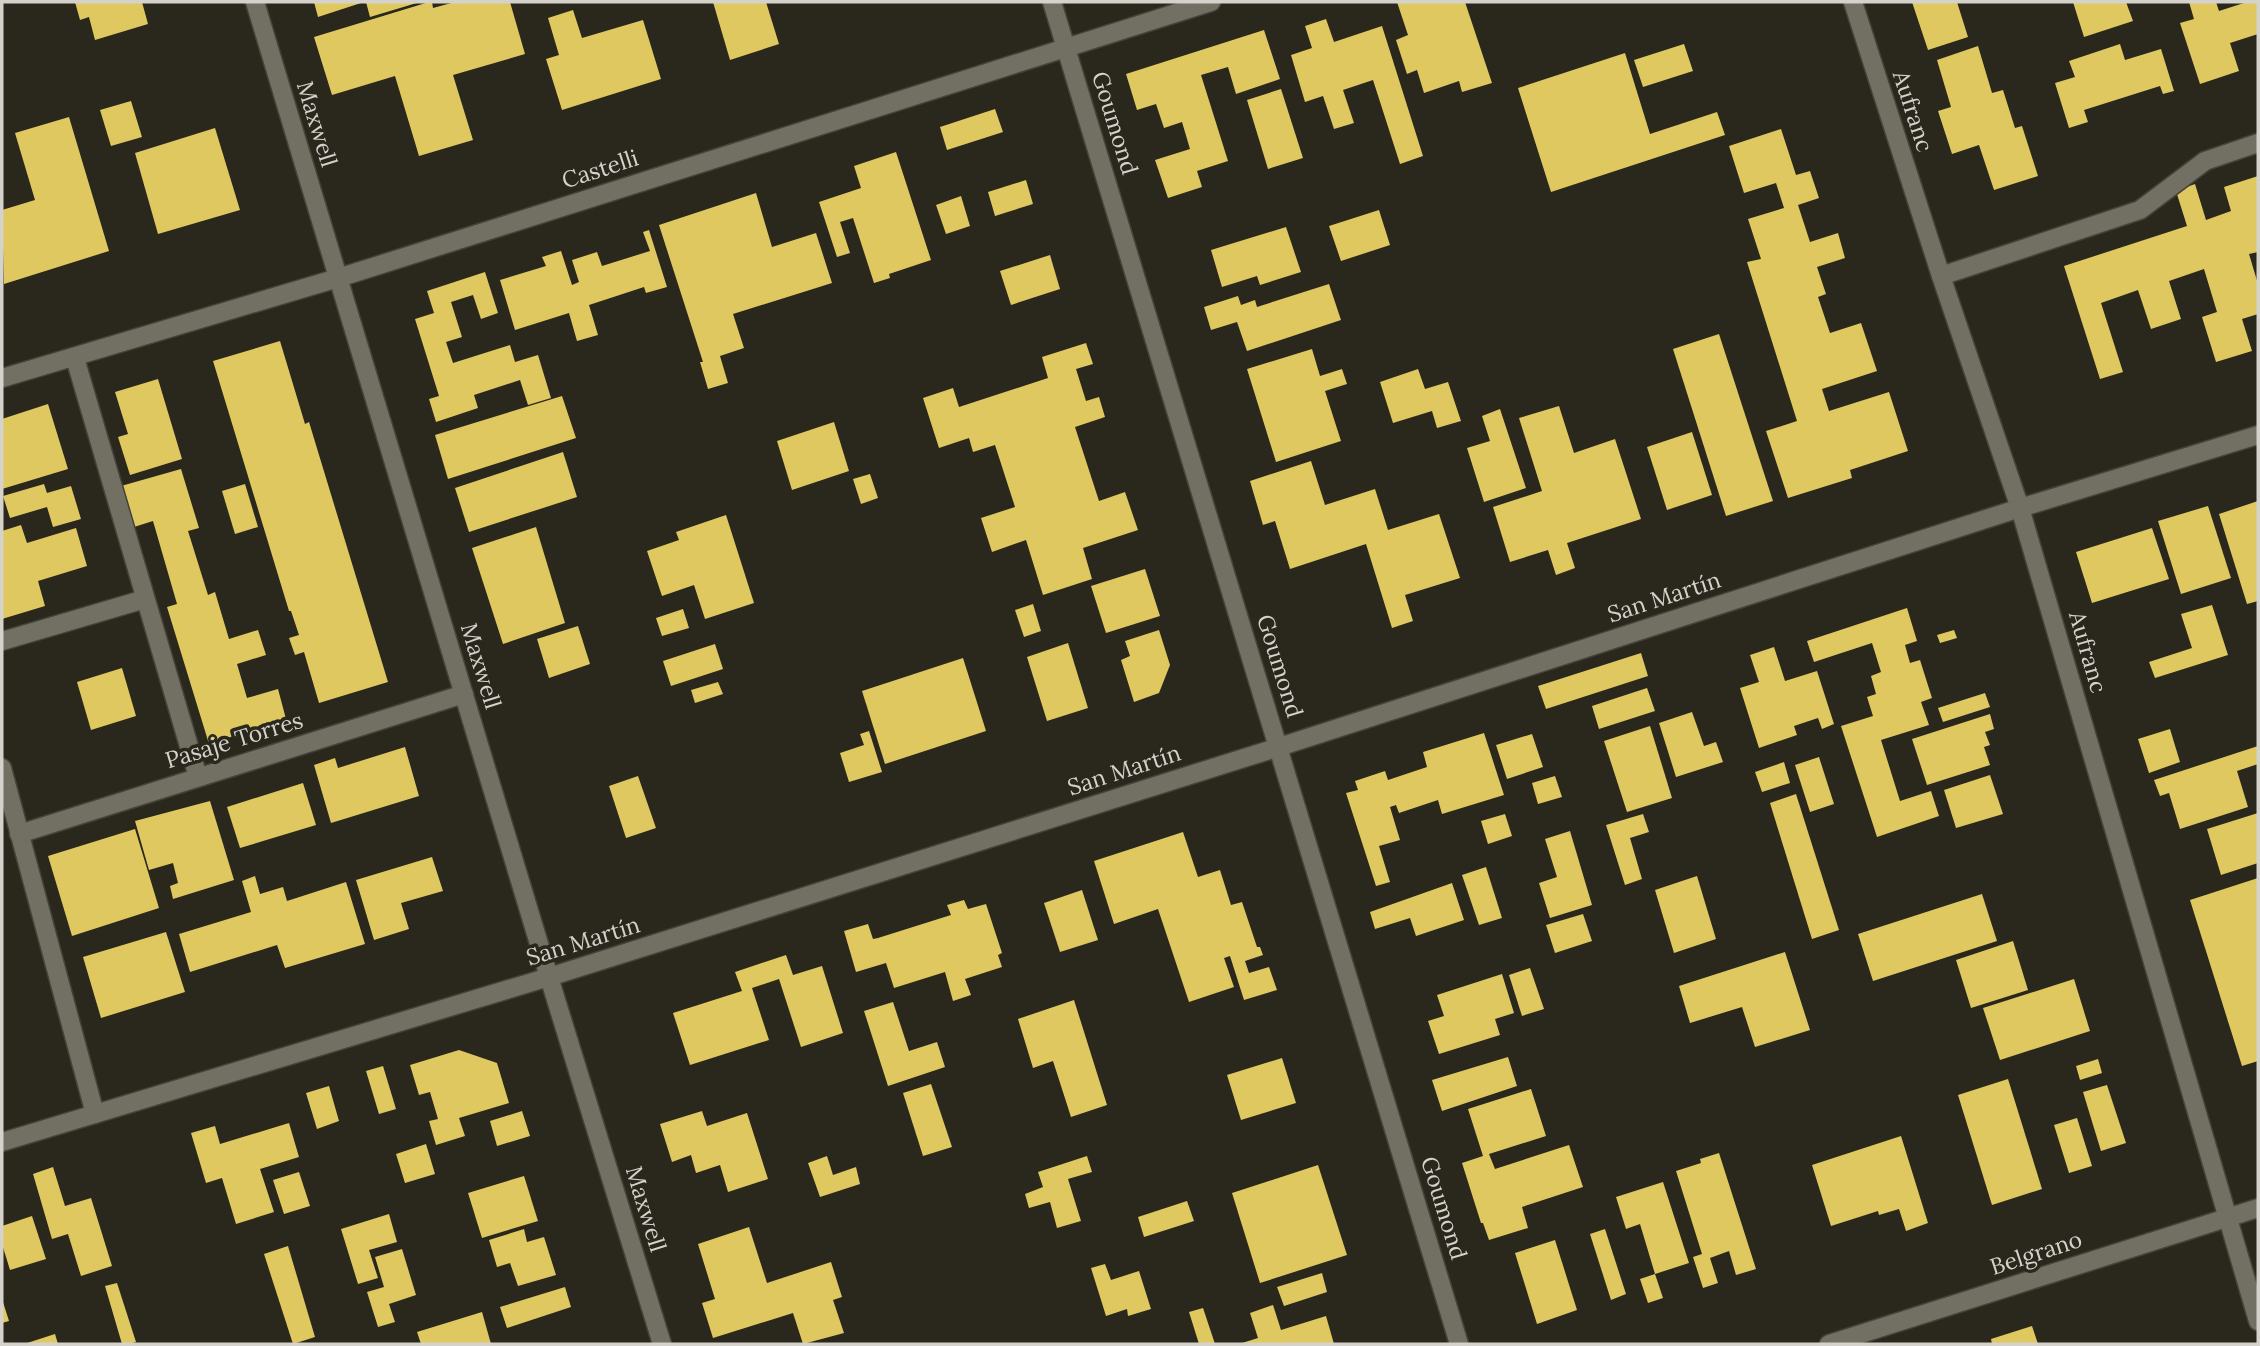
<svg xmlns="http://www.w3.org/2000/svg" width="2260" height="1346" font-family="Lora,serif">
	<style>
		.building { fill: #e0c861 }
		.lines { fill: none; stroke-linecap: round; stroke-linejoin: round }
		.minor-casing { stroke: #45423a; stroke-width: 21 }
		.minor { stroke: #726f63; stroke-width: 18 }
		.labels { text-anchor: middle; stroke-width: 7; stroke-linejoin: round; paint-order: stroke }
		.street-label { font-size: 23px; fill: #d4d2cb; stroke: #2a281d }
	</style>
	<rect width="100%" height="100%" fill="#2a281d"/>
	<g class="building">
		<polygon points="75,2 142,2 148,24 95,40 89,17 80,20"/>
		<polygon points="314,2 364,2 318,17"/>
		<polygon points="366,2 420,2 370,17"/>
		<polygon points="429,2 432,2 433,8 455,2 510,2 525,54 453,75 473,140 419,156 395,76 332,95 314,37"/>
		<polygon points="713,2 766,2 779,44 730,60"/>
		<polygon points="1397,2 1465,2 1492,83 1462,92 1459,81 1424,93 1417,70 1407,74 1396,40 1408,35"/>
		<polygon points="1912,2 1957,2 1968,37 1928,50"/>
		<polygon points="2073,2 2126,2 2133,21 2084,37"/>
		<polygon points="2189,2 2216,2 2219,11 2247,2 2258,2 2258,34 2230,43 2239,71 2200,84 2180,23 2194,19"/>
		<polygon points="573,10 582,38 643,20 661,79 562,110 546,59 559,55 548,18"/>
		<polygon points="1326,19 1334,42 1382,26 1423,156 1400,164 1373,80 1343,90 1354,123 1334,129 1323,96 1305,102 1291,55 1312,48 1305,26"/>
		<polygon points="1264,30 1280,79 1236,94 1228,67 1201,75 1228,161 1197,171 1202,187 1168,198 1155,160 1190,149 1182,122 1164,128 1156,104 1137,110 1126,74"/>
		<polygon points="1684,44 1693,71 1643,87 1634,60"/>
		<polygon points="2120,44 2125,60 2161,49 2174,91 2163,94 2160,86 2084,110 2088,122 2069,128 2055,83 2075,77 2069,61"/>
		<polygon points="1978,46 1992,93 2003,90 2015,128 2022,126 2038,176 1994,190 1979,145 1952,154 1938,111 1951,107 1937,60"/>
		<polygon points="1625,53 1650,134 1717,112 1725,135 1551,192 1518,88"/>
		<polygon points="1281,89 1303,158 1268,169 1247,100"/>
		<polygon points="131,101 142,137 111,146 100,110"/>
		<polygon points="995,109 1003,132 947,150 940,127"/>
		<polygon points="69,117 109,251 4,284 2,210 35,200 15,133"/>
		<polygon points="215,128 240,210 158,234 135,153"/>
		<polygon points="1781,129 1796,175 1810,171 1819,198 1798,205 1810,242 1838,233 1845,258 1817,267 1826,294 1818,297 1830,333 1861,323 1877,371 1822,389 1829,411 1889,392 1908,451 1850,470 1852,478 1788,498 1766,431 1797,421 1747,262 1761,259 1748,219 1784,208 1776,183 1744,193 1729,146"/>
		<polygon points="896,152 931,260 889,274 890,278 874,283 853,218 840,222 850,253 837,257 819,202 861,188 854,166"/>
		<polygon points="2258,176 2258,252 2249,254 2258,284 2258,314 2242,319 2252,351 2216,362 2202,317 2217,312 2204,269 2169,281 2181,319 2151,329 2138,290 2101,303 2123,372 2100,379 2064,266 2187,226 2176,191 2195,184 2206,220 2231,211 2224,187"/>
		<polygon points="1026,180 1033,204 995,216 988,192"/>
		<polygon points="756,193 772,247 816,233 832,283 733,314 744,348 720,356 728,383 708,389 700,362 703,362 659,225"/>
		<polygon points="961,196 970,226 946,234 936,205"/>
		<polygon points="1379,210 1390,245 1341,261 1329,226"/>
		<polygon points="1286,227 1301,272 1260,285 1257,276 1222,287 1211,250"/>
		<polygon points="649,230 667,287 646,293 644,287 589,305 598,335 577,341 569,313 515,330 500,280 546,266 542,257 561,251 572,285 579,282 572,260 597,252 602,266 650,251 643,232"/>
		<polygon points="1050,255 1060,289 1011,305 1000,271"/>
		<polygon points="485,272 498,313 481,319 473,295 451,302 462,337 446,342 453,363 510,345 515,362 538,355 551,398 528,405 520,380 474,395 478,408 436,422 429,399 439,396 415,319 434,313 427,291"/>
		<polygon points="1329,284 1341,320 1247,351 1237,322 1211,330 1204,307 1238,296 1241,305 1255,300 1257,307"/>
		<polygon points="1719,334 1773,501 1726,516 1673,349"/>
		<polygon points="280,341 305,424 309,422 388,682 319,703 304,652 295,655 289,638 299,635 291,611 289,611 213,361"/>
		<polygon points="1086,343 1093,364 1076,369 1086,401 1099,397 1105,417 1075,427 1099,501 1125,492 1138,530 1083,548 1092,579 1043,595 1026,540 992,552 981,518 1015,507 995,445 973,452 969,438 939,448 923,398 953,388 959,407 1048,378 1042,357"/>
		<polygon points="1312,349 1320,376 1342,369 1347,384 1325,391 1341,441 1276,462 1247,369"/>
		<polygon points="1418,369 1425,389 1448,382 1461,421 1437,428 1432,411 1393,423 1380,382"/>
		<polygon points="158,379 182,459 130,475 118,437 128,434 115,392"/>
		<polygon points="562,396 576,438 448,479 435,435"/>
		<polygon points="48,404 68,469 2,489 2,419"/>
		<polygon points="1559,406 1574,453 1615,439 1641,519 1567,543 1575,568 1556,575 1548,550 1510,562 1493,507 1542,491 1519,418"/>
		<polygon points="1500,409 1526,488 1484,502 1467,448 1490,441 1482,416"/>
		<polygon points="834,422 849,471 792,490 777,441"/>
		<polygon points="1692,432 1712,495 1667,510 1647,447"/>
		<polygon points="563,452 577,497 469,532 455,488"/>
		<polygon points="1311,461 1325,505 1375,489 1388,530 1439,514 1460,578 1405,595 1413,621 1392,628 1366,544 1290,569 1275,521 1263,525 1250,481"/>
		<polygon points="181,469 199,528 188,531 208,595 215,592 229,639 258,630 266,655 237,664 247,698 278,689 286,719 209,744 167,607 177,604 153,521 134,527 121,486"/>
		<polygon points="870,474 878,498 861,504 853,479"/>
		<polygon points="44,484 47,493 71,486 81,519 53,527 47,507 10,518 3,496"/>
		<polygon points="245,484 258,527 235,534 222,491"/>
		<polygon points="2258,501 2258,601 2247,604 2219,514"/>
		<polygon points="2208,506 2231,578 2181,594 2158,521"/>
		<polygon points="726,515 754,603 705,619 694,585 662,596 647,551 679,540 676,532"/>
		<polygon points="21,525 27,543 76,528 87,566 38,581 45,606 2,619 2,531"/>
		<polygon points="536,527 565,623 503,644 472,548"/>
		<polygon points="2152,528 2169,579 2092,603 2076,552"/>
		<polygon points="1145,569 1160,616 1106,633 1091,586"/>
		<polygon points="1033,604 1041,631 1024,637 1015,610"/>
		<polygon points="2212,605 2228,655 2155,678 2149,662 2192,648 2181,614"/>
		<polygon points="1907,608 1917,641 1905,645 1910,663 1920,660 1932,698 1921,702 1929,725 1881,740 1900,801 1931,791 1939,816 1877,837 1841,726 1873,716 1867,697 1876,694 1871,676 1881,672 1872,643 1814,662 1807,641"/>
		<polygon points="683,609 689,628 662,636 656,618"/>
		<polygon points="578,626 590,664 549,678 537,639"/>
		<polygon points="1159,630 1170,665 1159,693 1134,702 1121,660 1130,656 1125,641"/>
		<polygon points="1954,630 1957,638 1940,643 1937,635"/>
		<polygon points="1068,643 1088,708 1047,721 1027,657"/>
		<polygon points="715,644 723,669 671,686 663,661"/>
		<polygon points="1774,647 1785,681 1817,671 1834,724 1822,729 1818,718 1794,726 1797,735 1759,748 1740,688 1759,682 1750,655"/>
		<polygon points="1641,653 1648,676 1546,709 1538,686"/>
		<polygon points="963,658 986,731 885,764 862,691"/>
		<polygon points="122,668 136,716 91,730 77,682"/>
		<polygon points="718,682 723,694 695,703 691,690"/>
		<polygon points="1647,688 1655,711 1599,729 1592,706"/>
		<polygon points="1985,693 1990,707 1943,722 1938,708"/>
		<polygon points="1692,712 1704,746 1716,742 1723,762 1676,777 1659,723"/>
		<polygon points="1990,714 1994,729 1985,732 1990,745 1984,747 1990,765 1927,785 1912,739"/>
		<polygon points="1650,726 1672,798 1627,812 1604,741"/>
		<polygon points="2170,729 2180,762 2149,773 2138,739"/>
		<polygon points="869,731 882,772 849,782 840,753 864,745 860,734"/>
		<polygon points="1484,733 1504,795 1442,814 1438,800 1399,813 1396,805 1390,807 1400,840 1379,846 1390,882 1376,886 1346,793 1358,790 1355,781 1385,771 1388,780 1427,767 1423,752"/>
		<polygon points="1532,734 1543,767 1507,779 1496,745"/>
		<polygon points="2258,746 2258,764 2237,771 2248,807 2180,829 2169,793 2160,796 2154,780"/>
		<polygon points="405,747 419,796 331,823 314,765 335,758 338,768"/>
		<polygon points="1819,757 1834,804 1810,812 1795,765"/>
		<polygon points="1784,762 1790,783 1762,792 1755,772"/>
		<polygon points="1990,775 2003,814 1956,828 1944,790"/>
		<polygon points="638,776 656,828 626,838 609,786"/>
		<polygon points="1555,776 1562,797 1538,804 1532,783"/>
		<polygon points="303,783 316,825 240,848 227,807"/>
		<polygon points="1796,794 1839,930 1812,939 1770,803"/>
		<polygon points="210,801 234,880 173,899 170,886 178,883 173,863 149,870 135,821"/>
		<polygon points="2258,813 2258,863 2221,875 2207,829"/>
		<polygon points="1505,814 1512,836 1488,844 1481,821"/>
		<polygon points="1643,814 1649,832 1630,838 1642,879 1625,885 1606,825"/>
		<polygon points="135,829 159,908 72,936 48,856"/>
		<polygon points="1570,831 1592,905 1550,918 1539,883 1557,877 1545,839"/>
		<polygon points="1183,832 1198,877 1220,870 1231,905 1242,902 1257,947 1260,947 1263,955 1245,961 1249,973 1269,967 1277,990 1244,1000 1230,956 1224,958 1234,987 1189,1002 1158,909 1114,924 1094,861"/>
		<polygon points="432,857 443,891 401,903 409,929 374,940 356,880"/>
		<polygon points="1486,867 1502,918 1479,925 1462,875"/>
		<polygon points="255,876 260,894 283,887 287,901 346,882 365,944 285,968 277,945 190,972 179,934 251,912 242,881"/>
		<polygon points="1697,876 1716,939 1674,953 1655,890"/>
		<polygon points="2258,878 2258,1061 2242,1066 2190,900"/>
		<polygon points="1452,883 1464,920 1416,936 1410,918 1375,929 1370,912"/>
		<polygon points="1082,890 1098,940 1060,952 1044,903"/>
		<polygon points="1982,894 1997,941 1873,981 1858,934"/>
		<polygon points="964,900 968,909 986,904 1002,953 998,955 1002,967 965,979 971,995 953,1001 945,972 894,988 886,963 856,972 844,931 868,924 873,939 878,938 951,915 947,905"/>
		<polygon points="1583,914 1592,941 1555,953 1546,925"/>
		<polygon points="166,932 185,992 101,1018 83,957"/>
		<polygon points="2013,941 2028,990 1971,1008 1956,960"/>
		<polygon points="1785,952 1810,1030 1755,1047 1742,1007 1690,1023 1679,986"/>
		<polygon points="786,955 793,975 822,966 843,1033 801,1047 779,979 752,988 769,1040 690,1065 673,1013 742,991 735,972"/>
		<polygon points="1530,968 1544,1009 1522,1016 1509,975"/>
		<polygon points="1502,974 1514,1013 1495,1019 1500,1035 1439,1054 1428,1021 1444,1016 1437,995"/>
		<polygon points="2074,979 2090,1031 2000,1060 1983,1008"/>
		<polygon points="1074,1000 1107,1105 1071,1117 1053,1061 1033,1068 1018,1019"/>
		<polygon points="893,1002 909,1051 937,1042 945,1067 888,1086 864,1011"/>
		<polygon points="459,1050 497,1063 509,1103 459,1118 465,1136 436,1145 429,1121 438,1119 430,1092 419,1095 410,1065"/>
		<polygon points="1508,1057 1517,1086 1442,1111 1432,1080"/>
		<polygon points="1282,1058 1296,1103 1241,1120 1227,1075"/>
		<polygon points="2098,1059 2102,1073 2080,1080 2076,1066"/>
		<polygon points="383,1066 396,1109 379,1114 366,1071"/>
		<polygon points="2008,1079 2042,1189 1992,1205 1958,1095"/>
		<polygon points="931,1084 952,1147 923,1156 903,1093"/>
		<polygon points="2107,1085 2126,1143 2101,1151 2083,1092"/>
		<polygon points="329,1086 339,1121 317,1129 306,1093"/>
		<polygon points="1531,1089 1546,1136 1489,1154 1495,1169 1569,1145 1583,1187 1522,1207 1528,1228 1489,1240 1483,1223 1481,1223 1462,1163 1483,1156 1468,1109"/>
		<polygon points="522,1111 530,1136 497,1146 490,1121"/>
		<polygon points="702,1111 707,1126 747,1113 768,1179 728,1192 720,1165 696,1173 691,1155 672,1162 660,1124"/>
		<polygon points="2077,1118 2092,1166 2069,1173 2054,1125"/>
		<polygon points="289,1123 299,1157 260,1169 274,1212 236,1224 222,1178 206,1183 191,1133 215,1126 220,1144"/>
		<polygon points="1901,1136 1928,1223 1906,1231 1899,1209 1879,1215 1878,1211 1831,1226 1812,1165"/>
		<polygon points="426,1144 435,1174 405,1183 396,1154"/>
		<polygon points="1719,1153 1756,1269 1736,1275 1729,1251 1710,1258 1718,1283 1703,1288 1693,1257 1702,1254 1676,1171 1701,1163 1700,1159"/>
		<polygon points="827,1156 833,1175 856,1167 860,1184 820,1197 808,1163"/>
		<polygon points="1087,1156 1092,1172 1068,1179 1081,1221 1057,1228 1050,1202 1029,1208 1025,1194 1043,1187 1038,1172"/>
		<polygon points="1318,1165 1347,1255 1260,1283 1232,1193"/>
		<polygon points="53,1167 65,1206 91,1198 112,1266 81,1276 68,1234 52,1239 33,1174"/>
		<polygon points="299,1172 310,1206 284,1214 273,1180"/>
		<polygon points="524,1176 538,1221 482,1238 468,1193"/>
		<polygon points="1663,1182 1689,1263 1655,1274 1640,1224 1626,1229 1616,1197"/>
		<polygon points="1187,1201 1194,1221 1144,1237 1138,1217"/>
		<polygon points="389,1214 397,1242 369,1250 378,1278 358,1284 341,1229"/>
		<polygon points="32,1216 46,1259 10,1270 2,1244 2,1226"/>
		<polygon points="749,1227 767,1283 831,1262 842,1297 833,1300 844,1333 803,1344 793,1313 713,1338 702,1303 715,1299 698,1244"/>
		<polygon points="524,1229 527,1242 544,1237 556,1275 518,1286 510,1263 497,1267 489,1240"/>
		<polygon points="1605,1229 1626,1294 1611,1300 1590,1234"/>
		<polygon points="1555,1240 1577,1310 1537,1324 1515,1253"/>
		<polygon points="288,1246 315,1337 293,1344 264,1254"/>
		<polygon points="402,1249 416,1295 389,1304 395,1322 378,1327 367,1292 384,1287 375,1257"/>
		<polygon points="1105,1264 1111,1280 1139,1271 1151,1309 1128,1316 1127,1309 1106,1316 1091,1268"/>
		<polygon points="1322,1273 1327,1292 1284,1306 1277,1287"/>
		<polygon points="1655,1274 1663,1298 1648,1303 1640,1279"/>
		<polygon points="117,1283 136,1342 129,1344 122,1344 105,1286"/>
		<polygon points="565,1287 571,1307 507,1328 500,1307"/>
		<polygon points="2,1299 9,1321 2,1323"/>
		<polygon points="1273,1305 1281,1330 1326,1316 1334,1344 1239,1344 1258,1338 1250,1313"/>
		<polygon points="1203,1308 1215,1344 1199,1344 1189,1312"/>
		<polygon points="482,1312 491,1344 421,1344 417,1332"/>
		<polygon points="2032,1326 2038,1344 1992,1344 1991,1339"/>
		<polygon points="55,1334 58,1344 24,1344"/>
	</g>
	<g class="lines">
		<defs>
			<g id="minor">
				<polyline points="255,2 549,977 662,1344"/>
				<polyline points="1052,2 1459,1344"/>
				<polyline points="1853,2 1941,276 2020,508 2258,1321"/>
				<polyline points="1941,276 2140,210 2205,161 2258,143"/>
				<polyline points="75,358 198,777"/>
				<polyline points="2,378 338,278 1211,2"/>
				<polyline points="2,641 145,599"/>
				<polyline points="2,768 95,1114"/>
				<polyline points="19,834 464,694"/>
				<polyline points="2,1142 549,977 1279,747 2020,508 2258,435"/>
				<polyline points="1829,1344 2258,1208"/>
			</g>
		</defs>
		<use href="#minor" class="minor-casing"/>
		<use href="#minor" class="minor"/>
	</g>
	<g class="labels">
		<g class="street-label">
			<text transform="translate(1913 111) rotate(72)" y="8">Aufranc</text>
			<text transform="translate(1115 123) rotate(73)" y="8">Goumond</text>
			<text transform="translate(317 124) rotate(73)" y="8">Maxwell</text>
			<text transform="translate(600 169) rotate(-18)" y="8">Castelli</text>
			<text transform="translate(1664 597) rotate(-18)" y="8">San Martín</text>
			<text transform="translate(2088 652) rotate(74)" y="8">Aufranc</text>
			<text transform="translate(481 666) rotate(73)" y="8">Maxwell</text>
			<text transform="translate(1280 666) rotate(73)" y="8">Goumond</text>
			<text transform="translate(234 740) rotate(-17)" y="8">Pasaje Torres</text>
			<text transform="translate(1124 770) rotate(-18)" y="8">San Martín</text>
			<text transform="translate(583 941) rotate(-17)" y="8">San Martín</text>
			<text transform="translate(1444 1208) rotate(73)" y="8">Goumond</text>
			<text transform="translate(646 1209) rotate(73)" y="8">Maxwell</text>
			<text transform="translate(2036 1253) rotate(-18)" y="8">Belgrano</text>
		</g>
	</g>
	<rect width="2260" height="1346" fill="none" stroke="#d4d2cb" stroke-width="7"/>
</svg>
